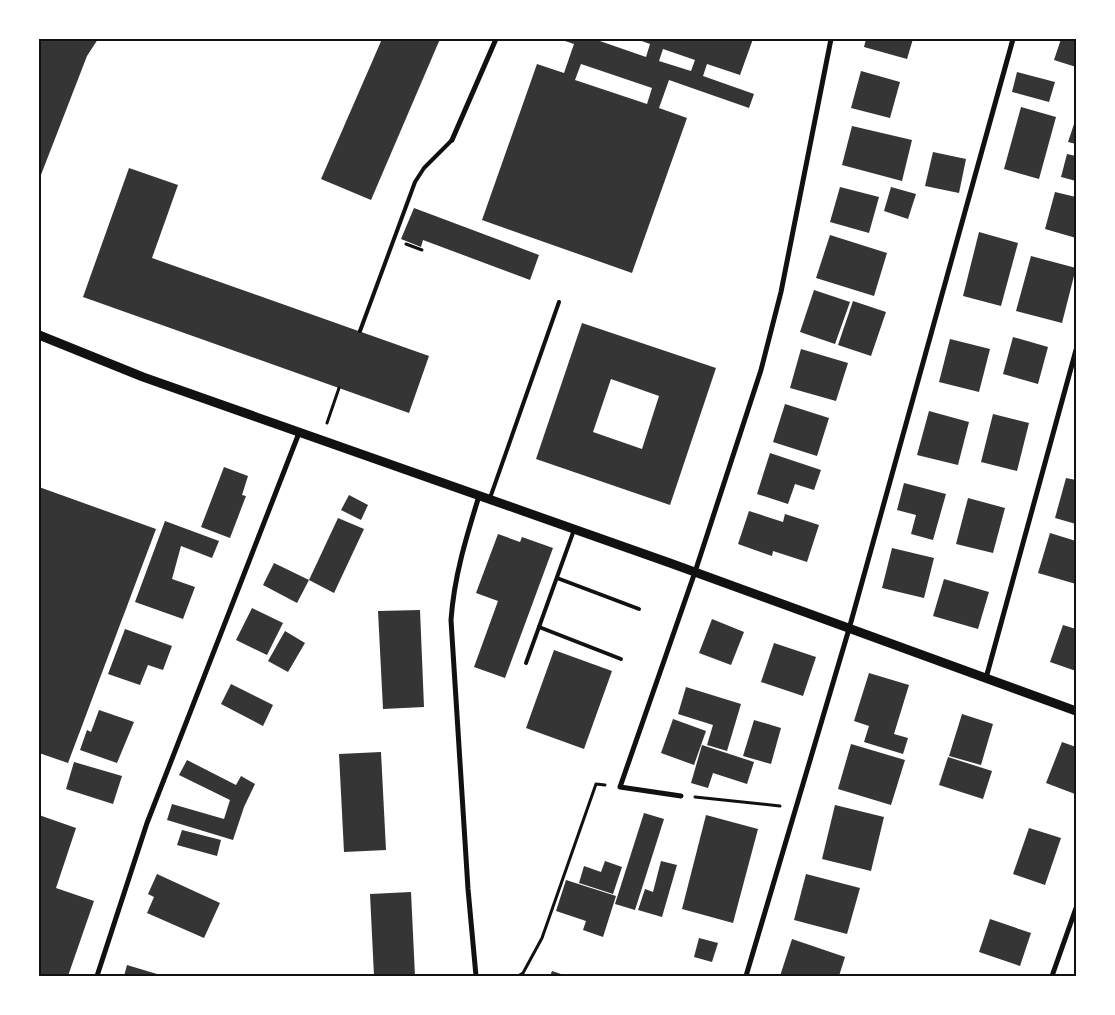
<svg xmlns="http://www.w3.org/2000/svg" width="1115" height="1015" font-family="'Golos Text',sans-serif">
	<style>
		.building { fill: #353535; fill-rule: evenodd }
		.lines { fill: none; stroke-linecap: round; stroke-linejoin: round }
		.path { stroke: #111; stroke-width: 3 }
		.service { stroke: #111; stroke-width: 4 }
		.minor { stroke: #111; stroke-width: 5 }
		.tertiary { stroke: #111; stroke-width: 9 }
		.neatline { fill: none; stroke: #111; stroke-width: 2 }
	</style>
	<rect width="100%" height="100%" fill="#fff"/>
	<g class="building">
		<polygon points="39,39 98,39 87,56 39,180"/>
		<polygon points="382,39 440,39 371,200 321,179"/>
		<path d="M559 39H594L646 57 650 44 636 39H753L740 75 707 64 703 76 754 94 749 108 669 80 659 108 687 118 632 273 482 220 537 64 564 73 574 44ZM663 49 695 60 691 71 659 61ZM581 64 652 88 647 104 575 80Z"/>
		<polygon points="866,39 913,39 907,59 864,47"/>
		<polygon points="1061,39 1076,39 1076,67 1054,60"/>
		<polygon points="861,71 900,82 890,118 851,108"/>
		<polygon points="1017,72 1055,82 1049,102 1012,92"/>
		<polygon points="1021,107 1056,117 1039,179 1004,169"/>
		<polygon points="1076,118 1076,144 1068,142"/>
		<polygon points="852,126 912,140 902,181 842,165"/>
		<polygon points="933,152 966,159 959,193 925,186"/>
		<polygon points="1067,154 1076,156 1076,181 1061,177"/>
		<polygon points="129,168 178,185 152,258 429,356 409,413 83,297"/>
		<polygon points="840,187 879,197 869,233 830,222"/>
		<polygon points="891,187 916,194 908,219 884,211"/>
		<polygon points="1055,192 1076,197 1076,238 1045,229"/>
		<polygon points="414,208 539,255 530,280 423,240 421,247 401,239"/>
		<polygon points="979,232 1018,243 1001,306 963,296"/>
		<polygon points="830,235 887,253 874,296 816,278"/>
		<polygon points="1031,256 1076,268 1062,323 1016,311"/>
		<polygon points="814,290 850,302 835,344 800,332"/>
		<polygon points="853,301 886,312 871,356 838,345"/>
		<path d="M582 323 716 368 670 505 536 459ZM611 379 659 396 642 449 593 432Z"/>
		<polygon points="1013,337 1048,347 1038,384 1003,374"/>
		<polygon points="950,339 990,349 979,392 939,382"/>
		<polygon points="801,349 848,363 836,401 790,388"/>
		<polygon points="785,404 829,418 817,456 773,442"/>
		<polygon points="929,411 969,422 958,465 917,455"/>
		<polygon points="993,414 1029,423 1017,471 981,462"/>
		<polygon points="770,453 821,470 814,490 795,484 788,504 757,494"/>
		<polygon points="224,467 248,476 242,495 246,496 230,538 201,527"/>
		<polygon points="1066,478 1076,480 1076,524 1055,518"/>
		<polygon points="904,483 946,494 933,540 911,534 916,515 897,510"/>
		<polygon points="39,487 156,529 68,763 39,753"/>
		<polygon points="349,495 368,505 361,520 341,510"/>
		<polygon points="968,498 1005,508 993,553 956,544"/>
		<polygon points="749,511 783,522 785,514 819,525 807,562 773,551 772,556 738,544"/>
		<polygon points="338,518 364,529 334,593 309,580"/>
		<polygon points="165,521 219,541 212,558 181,546 172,579 195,587 183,619 135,602"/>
		<polygon points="1050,533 1076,541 1076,584 1038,573"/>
		<polygon points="498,534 520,542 522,537 553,548 505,678 474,667 498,601 476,593"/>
		<polygon points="892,548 934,558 924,598 882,588"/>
		<polygon points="274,563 309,580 297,603 263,585"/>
		<polygon points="944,579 989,592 978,629 933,616"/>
		<polygon points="252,608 283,623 267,655 236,640"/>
		<polygon points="420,610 424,707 383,709 378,611"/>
		<polygon points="712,619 744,632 731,665 699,653"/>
		<polygon points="1063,625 1076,629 1076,671 1050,662"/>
		<polygon points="125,629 172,646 163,670 148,665 140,685 108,674"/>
		<polygon points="285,631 305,643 288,672 268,661"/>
		<polygon points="774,643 816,657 803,696 761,682"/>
		<polygon points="554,650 612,671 584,749 526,728"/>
		<polygon points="869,673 909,685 894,734 908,738 903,754 864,742 869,726 854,721"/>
		<polygon points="231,684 273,705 263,726 221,704"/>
		<polygon points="686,687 741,704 727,751 707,745 713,725 678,714"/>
		<polygon points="99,710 134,722 117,763 80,750 87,730 91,732"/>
		<polygon points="962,714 993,724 981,765 949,756"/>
		<polygon points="673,719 706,731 694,765 661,753"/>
		<polygon points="754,720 781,728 771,764 743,756"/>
		<polygon points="1062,742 1076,747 1075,794 1046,783"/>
		<polygon points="851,744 905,760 891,805 838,789"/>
		<polygon points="702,745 754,762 747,784 713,773 708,788 691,783"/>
		<polygon points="381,752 386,850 344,852 339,754"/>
		<polygon points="948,757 992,771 983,799 939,785"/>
		<polygon points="187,760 236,785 241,776 255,784 244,807 233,840 167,820 172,804 224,819 230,800 179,775"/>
		<polygon points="74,762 122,776 113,804 66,789"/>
		<polygon points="835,805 884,817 871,871 822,859"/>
		<polygon points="644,813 664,819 635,910 615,904"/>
		<polygon points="39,815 76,828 56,888 94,901 68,976 39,976"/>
		<polygon points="706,815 758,829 733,923 682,909"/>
		<polygon points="1029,828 1061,838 1045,885 1013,874"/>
		<polygon points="182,830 221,840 217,856 177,845"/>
		<polygon points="605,861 622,867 613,894 579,883 584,866 601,872"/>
		<polygon points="661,861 677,865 662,917 638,910 645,889 653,892"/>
		<polygon points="157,874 220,903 204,938 147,913 154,897 148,894"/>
		<polygon points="806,874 860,888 847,934 794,920"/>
		<polygon points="566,880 616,896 603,937 583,930 586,921 556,911"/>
		<polygon points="411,892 415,976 374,976 370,894"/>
		<polygon points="990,919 1031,933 1020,966 979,952"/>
		<polygon points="699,938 718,943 712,962 694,957"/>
		<polygon points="792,939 845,957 839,976 780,976"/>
		<polygon points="127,965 157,974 156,976 124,976"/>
		<polygon points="552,971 567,976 550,976"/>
	</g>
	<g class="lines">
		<g class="path">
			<polyline points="406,244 422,250"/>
			<polyline points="327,423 339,388"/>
			<polyline points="695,797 780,806"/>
			<polyline points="518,976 523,973 542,938 596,784 605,785"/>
		</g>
		<g class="service">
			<polyline points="360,331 415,182 424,168 452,140"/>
			<polyline points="490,498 559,302"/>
			<polyline points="557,578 639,609"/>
			<polyline points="539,627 621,659"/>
			<polyline points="526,663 574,530"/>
		</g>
		<g class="minor">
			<polyline points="452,140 496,39"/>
			<polyline points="986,678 1076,350"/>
			<polyline points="681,796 620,787 695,572 761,370 781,292 831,39"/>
			<polyline points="97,976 147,823 299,433"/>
			<path d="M476 976 468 889 451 620C454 577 466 538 479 496"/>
			<polyline points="746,976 849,629 1013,39"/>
			<polyline points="1052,976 1076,908"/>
		</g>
		<polyline class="tertiary" points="39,335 143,377 670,563 1076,711"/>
	</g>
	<rect width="1115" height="1015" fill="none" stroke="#ffffff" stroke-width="80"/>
	<rect x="40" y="40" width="1035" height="935" class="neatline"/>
</svg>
